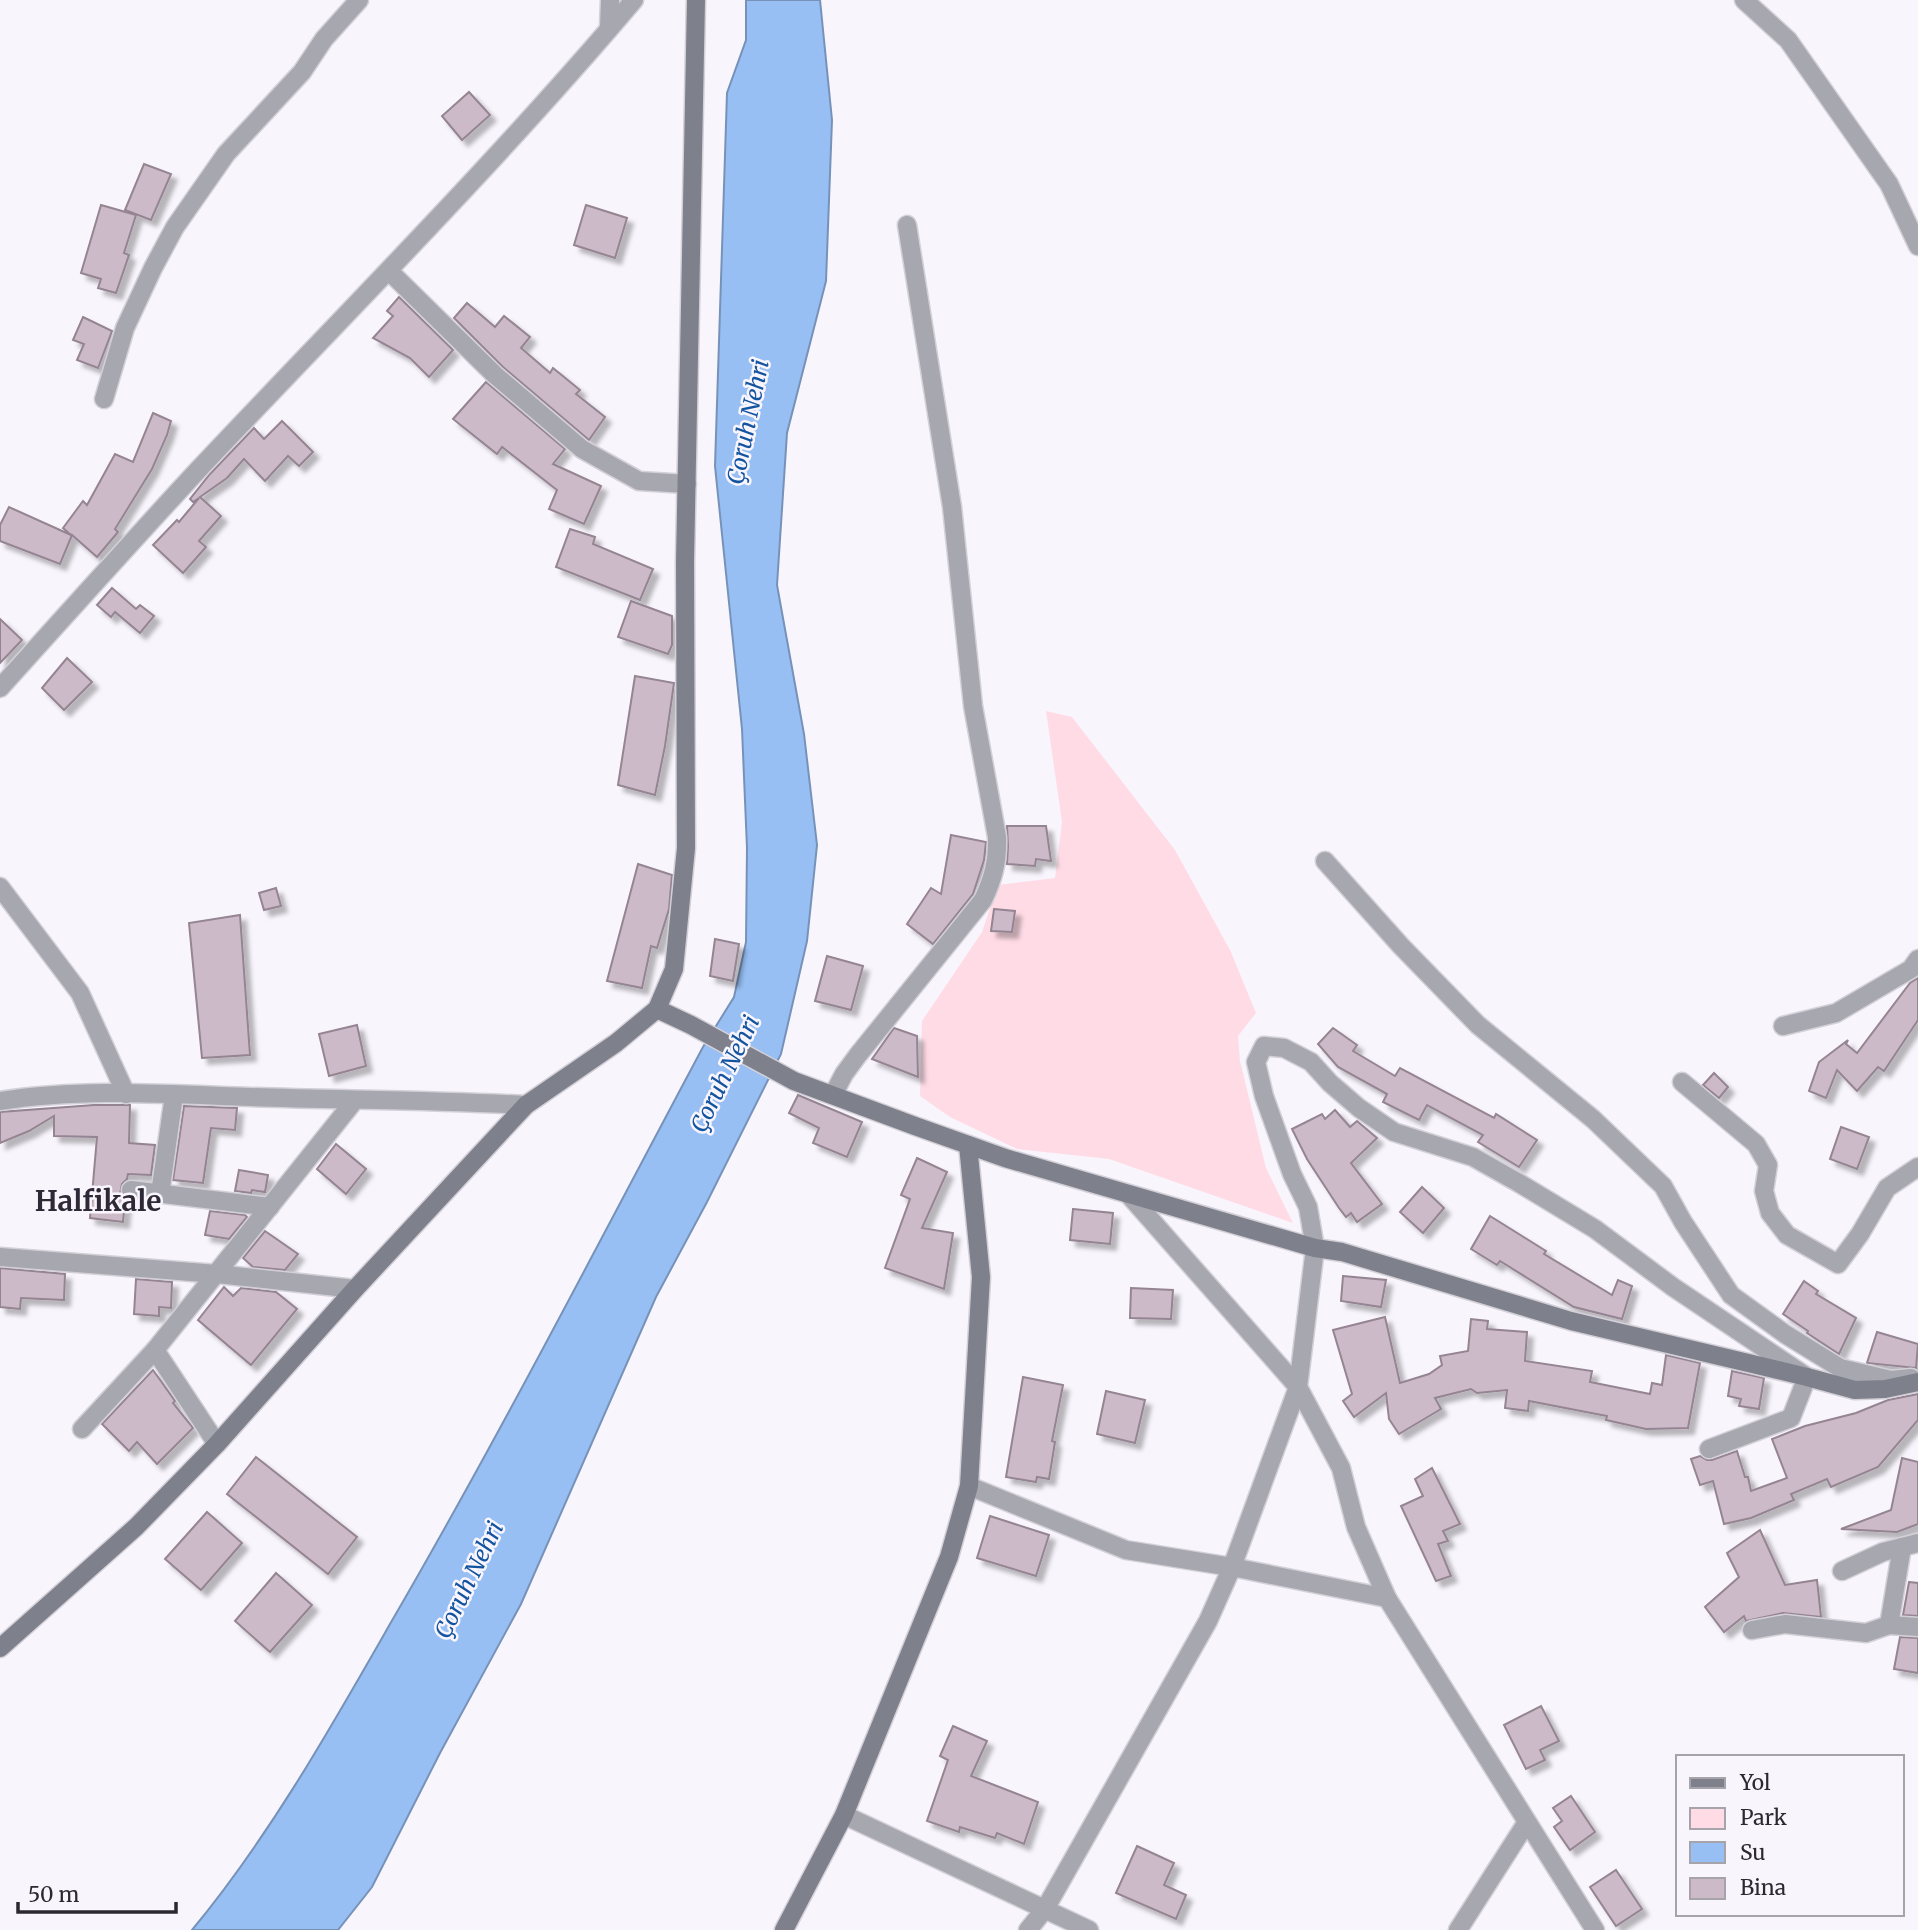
<svg xmlns="http://www.w3.org/2000/svg" width="1918" height="1930" font-family="Merriweather,serif">
	<style>
		.green { fill: #ffdbe6 }
		.water { fill: #97bff3; stroke: #7792b8; stroke-width: 2 }
		.building { fill: #ccbac9; stroke: #958492; stroke-width: 2; filter: url(#shadow) }
		.lines { fill: none; stroke-linecap: round; stroke-linejoin: round }
		.street-casing { stroke: #d4d0d8; stroke-width: 21 }
		.secondary-casing { stroke: #d4d0d8; stroke-width: 21 }
		.street { stroke: #a6a7af; stroke-width: 18 }
		.secondary { stroke: #7e808c; stroke-width: 18 }
		.labels { text-anchor: middle; stroke-width: 5; stroke-linejoin: round; paint-order: stroke }
		.water-label { font-size: 23px; font-style: italic; fill: #1354a0; stroke: #f9f5fd }
		.district-label { font-size: 28px; font-weight: bold; fill: #2f2836; stroke: #f9f5fd }
	</style>
	<defs>
		<filter id="shadow"><feDropShadow dx="6" dy="6" stdDeviation="2" flood-color="#0004"/></filter>
	</defs>
	<rect width="100%" height="100%" fill="#f9f5fd"/>
	<polygon class="green" points="1046,711 1072,717 1175,850 1230,950 1256,1013 1238,1036 1240,1061 1266,1168 1293,1223 1109,1159 1017,1149 950,1117 920,1096 922,1021 982,932 998,885 1055,878 1062,822"/>
	<path class="water" d="M746 0H820L832 120 826 281 787 433 777 585 804 734 817 845 807 941 781 1054 707 1202 656 1297 521 1604 440 1753 372 1887 338 1930H192C269 1837 330 1729 390 1624 500 1435 600 1240 703 1047L734 997 746 942 747 848 742 729 715 466 727 93 746 40Z"/>
	<g class="building">
		<polygon points="469,92 490,115 462,140 442,116"/>
		<polygon points="144,164 171,174 151,220 125,210"/>
		<polygon points="101,205 136,215 124,253 129,255 116,293 98,288 101,279 81,273"/>
		<polygon points="586,205 627,218 615,258 574,245"/>
		<polygon points="399,297 453,350 429,377 410,358 373,338 393,316 387,311"/>
		<polygon points="467,303 495,327 504,316 530,337 521,348 550,373 553,368 580,390 576,394 605,417 589,440 503,367 454,318"/>
		<polygon points="83,317 112,331 98,368 77,360 84,344 73,340"/>
		<polygon points="486,382 565,449 553,464 601,486 584,524 549,509 557,490 502,447 497,454 453,419"/>
		<polygon points="153,413 171,421 167,435 152,469 115,529 118,532 97,557 72,535 60,564 0,541 0,525 9,507 71,535 63,528 83,501 87,505 115,454 133,462"/>
		<polygon points="282,421 313,452 299,466 288,456 265,481 244,459 227,478 200,497 221,516 199,541 206,547 183,573 153,545 177,520 179,522 199,498 193,502 190,499 210,474 254,428 264,439"/>
		<polygon points="570,529 595,537 593,544 653,569 640,600 556,567"/>
		<polygon points="112,588 136,609 140,605 154,616 140,633 115,612 111,617 97,605"/>
		<polygon points="631,601 672,616 672,645 668,654 618,637"/>
		<polygon points="0,619 22,640 0,663"/>
		<polygon points="67,658 92,682 64,710 42,688"/>
		<polygon points="635,676 674,683 665,746 655,795 618,785"/>
		<polygon points="1007,826 1046,826 1051,861 1036,859 1035,866 1007,864 1008,846"/>
		<polygon points="951,835 986,842 984,860 973,894 933,944 907,924 931,888 941,894"/>
		<polygon points="638,864 672,875 669,909 657,948 651,946 642,988 607,981"/>
		<polygon points="276,888 281,906 264,910 259,893"/>
		<polygon points="994,909 1015,911 1012,932 991,931"/>
		<polygon points="240,915 250,1055 202,1058 189,923"/>
		<polygon points="715,939 739,944 733,981 710,976"/>
		<polygon points="827,956 863,966 851,1010 815,1001"/>
		<polygon points="1918,978 1918,1020 1884,1071 1878,1067 1857,1091 1837,1070 1826,1098 1809,1091 1819,1062 1848,1040 1846,1044 1857,1053 1910,983"/>
		<polygon points="357,1025 366,1066 329,1076 319,1034"/>
		<polygon points="894,1028 917,1036 918,1077 872,1059"/>
		<polygon points="1333,1028 1357,1045 1353,1051 1395,1076 1400,1068 1494,1118 1496,1114 1537,1140 1519,1167 1478,1142 1483,1135 1427,1105 1419,1120 1383,1102 1387,1094 1338,1067 1318,1044"/>
		<polygon points="1714,1073 1728,1087 1719,1098 1703,1085"/>
		<polygon points="798,1095 862,1122 847,1157 813,1143 819,1128 789,1113"/>
		<polygon points="94,1105 130,1105 129,1143 155,1145 151,1175 128,1174 127,1179 122,1184 120,1194 125,1200 123,1222 90,1218 97,1137 54,1136 54,1116 29,1131 0,1143 0,1112"/>
		<polygon points="184,1106 237,1108 235,1130 211,1128 203,1183 173,1180"/>
		<polygon points="1335,1110 1350,1127 1357,1121 1377,1138 1351,1163 1382,1204 1357,1222 1351,1213 1346,1217 1339,1208 1307,1159 1292,1129 1322,1114 1325,1119"/>
		<polygon points="1841,1127 1869,1137 1857,1169 1830,1159"/>
		<polygon points="336,1144 366,1169 346,1194 317,1169"/>
		<polygon points="917,1158 947,1172 922,1228 953,1233 944,1289 885,1268 910,1199 901,1195"/>
		<polygon points="239,1170 268,1175 265,1192 252,1190 251,1193 235,1191"/>
		<polygon points="1422,1187 1444,1208 1423,1233 1400,1212"/>
		<polygon points="1073,1209 1113,1213 1110,1244 1070,1240"/>
		<polygon points="210,1211 245,1215 247,1217 229,1239 205,1235"/>
		<polygon points="1490,1216 1546,1251 1544,1254 1612,1295 1618,1280 1632,1286 1622,1319 1574,1307 1500,1261 1497,1265 1471,1249"/>
		<polygon points="265,1231 298,1254 285,1270 253,1267 243,1258"/>
		<polygon points="0,1268 65,1274 64,1300 21,1298 20,1309 0,1307"/>
		<polygon points="1343,1276 1386,1280 1381,1307 1341,1301"/>
		<polygon points="136,1279 172,1282 171,1308 159,1307 159,1316 134,1314"/>
		<polygon points="1804,1281 1818,1291 1816,1294 1856,1318 1839,1354 1807,1333 1808,1331 1783,1314"/>
		<polygon points="224,1287 233,1296 241,1288 276,1292 297,1309 251,1365 198,1320"/>
		<polygon points="1131,1288 1173,1290 1171,1319 1130,1318"/>
		<polygon points="1385,1317 1400,1383 1429,1374 1442,1365 1440,1356 1468,1351 1471,1319 1488,1321 1487,1329 1527,1332 1525,1361 1592,1371 1590,1382 1650,1394 1652,1383 1662,1385 1666,1355 1700,1363 1688,1428 1646,1429 1606,1420 1607,1416 1529,1401 1528,1411 1505,1408 1507,1390 1477,1393 1471,1389 1435,1398 1441,1409 1399,1434 1389,1419 1386,1393 1354,1417 1343,1401 1352,1394 1333,1330"/>
		<polygon points="1877,1332 1918,1344 1916,1368 1867,1363"/>
		<polygon points="153,1370 175,1401 173,1403 193,1428 157,1464 137,1442 129,1451 102,1424"/>
		<polygon points="1732,1371 1764,1378 1759,1409 1739,1406 1741,1399 1728,1396"/>
		<polygon points="1023,1377 1063,1385 1052,1441 1055,1442 1049,1479 1037,1477 1036,1482 1006,1477"/>
		<polygon points="1106,1391 1145,1400 1135,1443 1097,1434"/>
		<polygon points="1918,1394 1918,1420 1878,1467 1831,1487 1827,1479 1791,1494 1794,1500 1751,1518 1724,1524 1713,1481 1700,1485 1691,1459 1700,1456 1707,1460 1712,1460 1737,1451 1745,1477 1748,1477 1751,1491 1787,1478 1772,1439 1805,1426 1856,1413 1888,1400"/>
		<polygon points="256,1457 357,1537 328,1574 227,1494"/>
		<polygon points="1902,1458 1918,1462 1918,1524 1897,1532 1841,1529 1891,1510"/>
		<polygon points="1432,1468 1460,1524 1443,1531 1448,1541 1438,1544 1451,1576 1436,1581 1401,1506 1423,1496 1415,1479"/>
		<polygon points="207,1512 242,1543 201,1590 165,1559"/>
		<polygon points="990,1516 1049,1535 1036,1576 977,1558"/>
		<polygon points="1760,1530 1785,1585 1817,1580 1821,1617 1783,1613 1746,1621 1744,1616 1724,1632 1705,1607 1739,1577 1727,1553"/>
		<polygon points="276,1573 312,1605 270,1652 235,1621"/>
		<polygon points="1909,1582 1918,1583 1918,1616 1903,1615"/>
		<polygon points="1900,1637 1918,1638 1918,1673 1894,1669"/>
		<polygon points="1541,1706 1559,1741 1540,1750 1545,1760 1526,1769 1504,1725"/>
		<polygon points="953,1726 987,1741 971,1776 1038,1802 1024,1844 997,1833 995,1838 960,1827 959,1832 927,1821 948,1760 940,1756"/>
		<polygon points="1571,1796 1595,1832 1570,1850 1554,1827 1562,1821 1553,1808"/>
		<polygon points="1137,1846 1174,1863 1164,1885 1186,1895 1176,1919 1116,1893"/>
		<polygon points="1616,1870 1642,1909 1616,1926 1590,1887"/>
	</g>
	<g class="lines">
		<defs>
			<g id="street">
				<polyline points="1744,0 1788,40 1889,184 1918,246"/>
				<polyline points="609,29 610,0"/>
				<polyline points="389,271 495,375 582,449 639,481 687,484"/>
				<polyline points="104,399 125,328 153,268 175,227 226,154 302,72 324,39 359,0"/>
				<path d="M0 688C66 615 132 541 199 469 345 314 496 163 634 0"/>
				<polyline points="1325,861 1401,946 1478,1025 1593,1119 1663,1186 1683,1222 1731,1295 1785,1334 1840,1368 1891,1380 1911,1378"/>
				<polyline points="0,887 80,993 126,1094"/>
				<polyline points="1783,1026 1836,1013 1911,969 1918,959"/>
				<polyline points="1682,1082 1756,1144 1768,1165 1764,1191 1770,1213 1787,1235 1838,1264 1860,1234 1887,1188 1918,1167"/>
				<path d="M833 1095 844 1074 858 1055 983 900C993 879 998 861 997 837L973 706 952 507 907 225"/>
				<path d="M0 1101C82 1088 167 1094 250 1097 342 1100 434 1100 526 1105"/>
				<polyline points="131,1190 270,1207"/>
				<polyline points="160,1194 174,1095"/>
				<polyline points="0,1257 217,1274 355,1289"/>
				<polyline points="155,1350 217,1444"/>
				<polyline points="82,1429 155,1350 355,1100"/>
				<polyline points="969,1486 1126,1550 1232,1567 1387,1598"/>
				<polyline points="1842,1571 1883,1552 1918,1543"/>
				<polyline points="1889,1625 1902,1547"/>
				<polyline points="1752,1630 1785,1624 1866,1633 1889,1625 1918,1627"/>
				<polyline points="844,1815 1089,1930"/>
				<polyline points="1028,1930 1045,1909 1208,1621 1232,1567 1298,1387 1129,1195"/>
				<polyline points="1458,1930 1527,1822"/>
				<polyline points="1595,1930 1387,1598 1356,1527 1341,1468 1298,1387 1315,1248 1308,1207 1292,1174 1264,1096 1256,1062 1264,1046 1284,1048 1311,1062 1330,1083 1359,1108 1394,1132 1473,1157 1519,1183 1595,1229 1673,1287 1807,1377 1791,1418 1709,1449"/>
			</g>
			<g id="secondary">
				<polyline points="657,1009 691,1025 794,1081 915,1126 1005,1158 1315,1248 1342,1252 1571,1321 1807,1377 1855,1390 1885,1389 1918,1382"/>
				<polyline points="0,1648 136,1527 217,1444 355,1289 526,1105 616,1043 657,1009 674,969 686,848 685,562 696,0"/>
				<polyline points="784,1930 844,1815 949,1557 969,1486 981,1277 968,1145"/>
			</g>
		</defs>
		<use href="#street" class="street-casing"/>
		<use href="#secondary" class="secondary-casing"/>
		<use href="#street" class="street"/>
		<use href="#secondary" class="secondary"/>
	</g>
	<g class="labels">
		<g class="water-label">
			<text transform="translate(748 422) rotate(-78)" y="8">Çoruh Nehri</text>
			<text transform="translate(725 1074) rotate(-64)" y="8">Çoruh Nehri</text>
			<text transform="translate(469 1580) rotate(-64)" y="8">Çoruh Nehri</text>
		</g>
		<g class="district-label">
			<text x="98" y="1211">Halfikale</text>
		</g>
	</g>
	<rect x="1676" y="1755" width="228" height="161" fill="#f9f5fd" stroke="#a7a3ab" stroke-width="2"/>
	<rect x="1690" y="1778" width="35" height="10" fill="#7e808c" stroke="#a7a3ab" stroke-width="2"/>
	<text x="1740" y="1790" font-size="21" fill="#2b282f">Yol</text>
	<rect x="1690" y="1808" width="35" height="21" fill="#ffdbe6" stroke="#a7a3ab" stroke-width="2"/>
	<text x="1740" y="1825" font-size="21" fill="#2b282f">Park</text>
	<rect x="1690" y="1842" width="35" height="21" fill="#97bff3" stroke="#a7a3ab" stroke-width="2"/>
	<text x="1740" y="1860" font-size="21" fill="#2b282f">Su</text>
	<rect x="1690" y="1878" width="35" height="21" fill="#ccbac9" stroke="#a7a3ab" stroke-width="2"/>
	<text x="1740" y="1895" font-size="21" fill="#2b282f">Bina</text>
	<path d="M18 1902v10h158v-10" fill="none" stroke="#2b282f" stroke-width="3.5"/>
	<text x="28" y="1902" font-size="21" fill="#2b282f" stroke="#f9f5fd" stroke-width="5" paint-order="stroke">50 m</text>
</svg>
